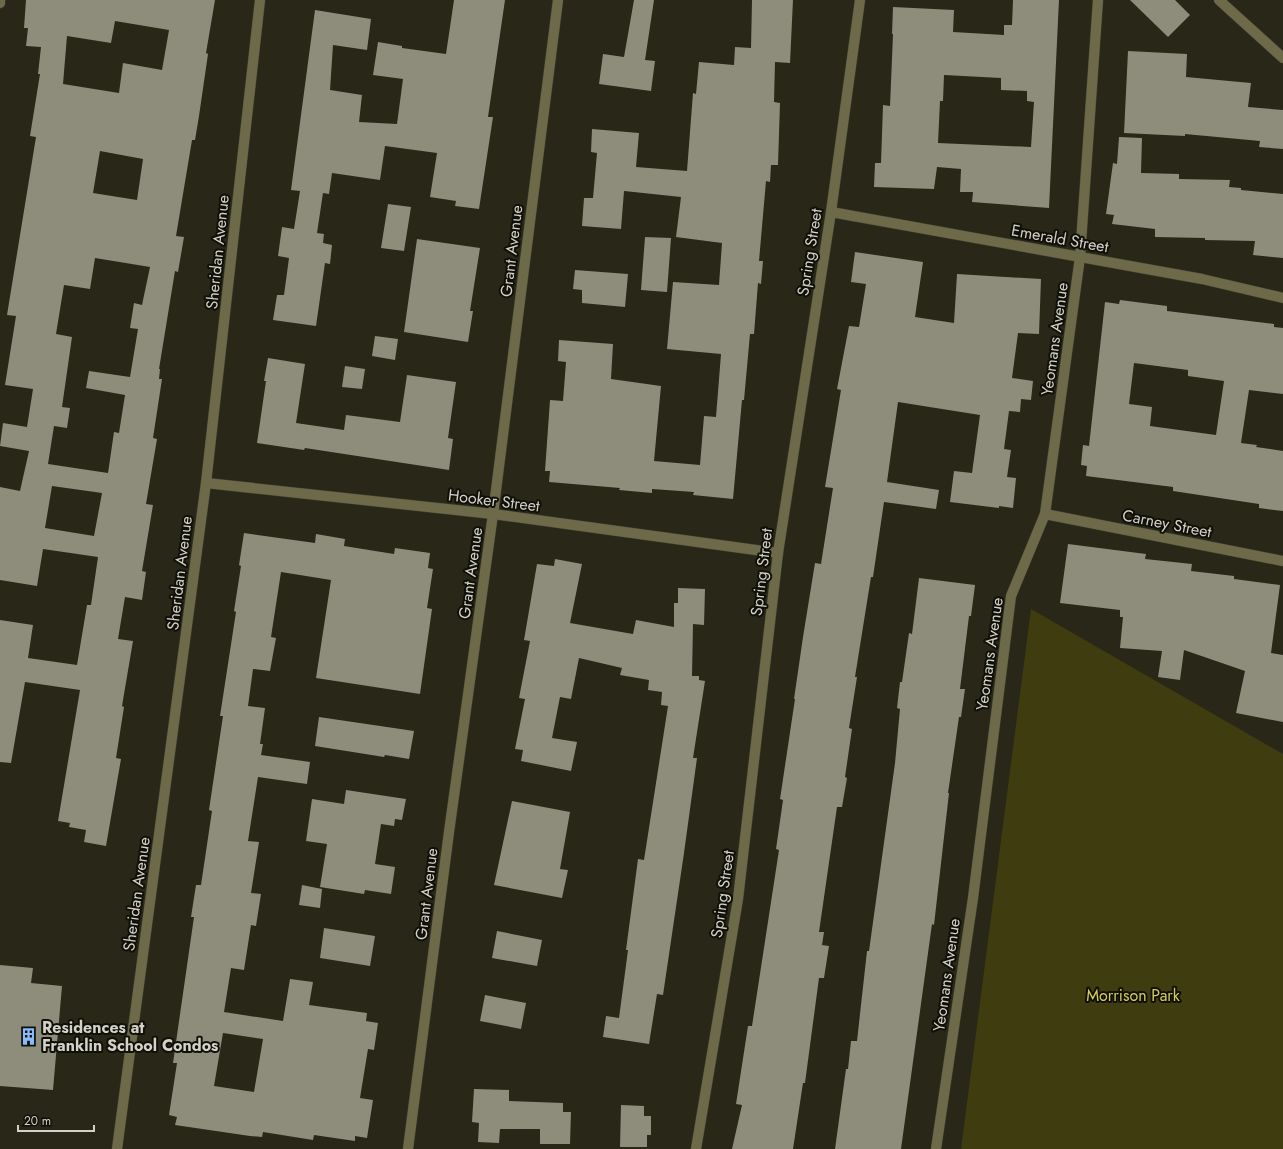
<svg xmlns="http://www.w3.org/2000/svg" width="1283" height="1149" font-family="Jost,sans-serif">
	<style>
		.green { fill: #3f3c10 }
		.building { fill: #8e8d7b; fill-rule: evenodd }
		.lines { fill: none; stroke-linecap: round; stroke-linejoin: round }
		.minor-casing { stroke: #434234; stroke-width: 11 }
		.minor { stroke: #6c6a48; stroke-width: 10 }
		.labels { text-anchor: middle; stroke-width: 4; stroke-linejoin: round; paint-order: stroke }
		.street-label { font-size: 16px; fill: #d2d2c8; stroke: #101009 }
		.park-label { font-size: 16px; fill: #d7cd56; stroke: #101009 }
		.poi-label { font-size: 16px; font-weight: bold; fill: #d2d2c8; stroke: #101009; text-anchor: start }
	</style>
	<rect width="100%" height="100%" fill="#282718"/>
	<polygon class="green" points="1031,609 1283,754 1283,1149 961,1149"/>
	<g class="building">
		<path d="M26 0H215L206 53 208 54 199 116 195 140H192L176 236 184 237 178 272 175 271 159 369H160L159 379H162L153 438 157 439 146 504 153 505 142 571 146 572 142 600 125 597 118 639 133 641 122 706 124 707 116 758 121 759 106 846 84 842 86 830 69 827 70 823 58 821 80 690 25 682 11 763 0 762V620L33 625 28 658 77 665 87 605H91L98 557 43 549 37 586 0 580V487L20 491 29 451 0 446 3 423 27 427 33 389 5 385 16 316 7 315 36 137 30 136 40 74H38L41 47 26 46 28 28H24ZM115 21 169 30 162 70 123 63 119 93 63 84 67 36 111 43ZM100 151 143 159 137 200 93 193ZM95 258 150 267 142 305 134 303 130 328 138 329 130 377 89 371 86 388 125 395 119 433 114 432 108 473 48 464 54 426 67 428 70 408 62 407 72 337 56 334 64 285 90 289ZM52 486 102 493 94 536 45 528Z"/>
		<polygon points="454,0 505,0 488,117 493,117 479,209 455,206 456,201 430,197 437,153 385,146 380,180 332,173 329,194 323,193 317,233 324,234 323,243 332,245 330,264 325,263 316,326 273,320 277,295 284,295 289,258 278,256 282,227 294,229 300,191 291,190 315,10 371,19 367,50 333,45 330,90 362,95 359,122 397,124 403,79 373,75 378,42 402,46 402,48 446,54"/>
		<polygon points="634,0 654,0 645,60 655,61 651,91 599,84 603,54 624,57"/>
		<polygon points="752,0 793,0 790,63 775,62 774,102 780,103 778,165 771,165 770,182 766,181 759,261 763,261 761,284 758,283 754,334 750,334 744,400 742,400 733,499 693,495 694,492 652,489 652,493 619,490 620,488 549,482 550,471 545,471 550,400 563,401 566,362 558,361 559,340 613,344 611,379 661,386 654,461 700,465 704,416 716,417 721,354 667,349 673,282 719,285 722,243 676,237 681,197 624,191 621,229 582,226 584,198 593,198 597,153 591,152 592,129 639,133 636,167 687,171 693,93 696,94 699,62 734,65 735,47 751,48"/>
		<path d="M1013 0H1059L1049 208 972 202 973 192H960L961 169 937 167 934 189 874 187 875 163H881L883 105 890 106 893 34H892L893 7 954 10 953 32 1004 35V25H1012ZM944 75 1001 78V90L1027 91V101L1034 102 1031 147 938 143 940 101H943Z"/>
		<polygon points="1130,0 1175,0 1190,15 1168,37"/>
		<polygon points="1128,51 1187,54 1186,77 1251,83 1248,107 1283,110 1283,149 1259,147 1260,141 1185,134 1185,136 1124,133"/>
		<polygon points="1119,137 1142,138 1141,173 1179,174 1179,179 1230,180 1229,187 1241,188 1241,190 1283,194 1283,258 1253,255 1255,241 1205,240 1205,238 1155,237 1155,229 1112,224 1114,215 1106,214 1113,163 1117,164"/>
		<polygon points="388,204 411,207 404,251 381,248"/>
		<polygon points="645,237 671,238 667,292 641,290"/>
		<polygon points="417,239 480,248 470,311 473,311 468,342 404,332"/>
		<polygon points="855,252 923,262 915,317 954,323 957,274 1041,279 1039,334 1018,333 1012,378 1033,381 1031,400 1021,399 1020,412 1009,411 1004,449 1011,450 1007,477 1016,478 1013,508 999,506 999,508 950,502 954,471 972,473 980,415 898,402 887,482 939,490 936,509 884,502 873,577 871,577 855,677 857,677 849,728 852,729 845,777 847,778 842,807 837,807 819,932 824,932 822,945 829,946 824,978 819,978 805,1083 803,1083 793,1149 732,1149 742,1105 736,1104 748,1026 752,1026 779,850 776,849 783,800 780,799 795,699 794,699 803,637 815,563 821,564 833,488 825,487 841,390 837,389 849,326 859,327 866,284 851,282"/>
		<polygon points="575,270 628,274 625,307 582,303 582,290 573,289"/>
		<path d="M1120 300 1167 306V311L1274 324V327L1283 328V394L1249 390 1241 443 1257 445 1256 447 1283 451V511L1259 508V504L1173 491V487L1086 476 1087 466 1081 465 1083 445 1089 446 1105 302 1119 304ZM1134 363 1188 370V376L1224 381 1216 435 1150 426 1152 407 1129 404Z"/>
		<polygon points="375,336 398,339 395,360 372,356"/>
		<polygon points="268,358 305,364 296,423 344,430 346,415 400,422 407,375 456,382 448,438 453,439 449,470 305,448 304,450 257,443 266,381 264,381"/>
		<polygon points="345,366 365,369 362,389 342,387"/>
		<path d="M244 533 315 543 316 534 345 539 344 546 394 554 395 548 430 553 428 568 433 569 427 608 432 609 420 694 316 678 331 580 281 572 271 637 276 638 270 671 253 669 248 706 265 708 260 744H263L261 755 310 762 307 784 258 777 248 841 259 842 251 893 261 894 256 926 251 925 244 970 231 968 224 1012 283 1021 290 979 313 982 309 1005 367 1013 366 1021 378 1023 374 1050 368 1049 360 1098 373 1100 367 1138 355 1136V1141L314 1135 313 1140 263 1132 262 1137 250 1136 175 1125 177 1117 169 1115 177 1063H173L194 917H191L196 885H201L212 811 209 810 223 716H220L236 612 234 611 241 566 239 565ZM223 1033 263 1039 254 1092 214 1086Z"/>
		<polygon points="1068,544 1146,554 1145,559 1192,564 1191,571 1234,576 1234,579 1280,585 1271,653 1283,655 1283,722 1236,713 1245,671 1184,650 1180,680 1158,677 1162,651 1120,648 1123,617 1120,617 1120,610 1060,603"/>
		<polygon points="555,559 582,564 570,623 633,634 636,620 674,627 674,603 678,603 678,588 705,589 704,625 693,624 692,676 699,676 699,680 705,681 693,758 697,758 684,853 663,995 657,994 649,1044 603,1037 606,1016 619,1018 628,950 626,950 638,859 644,860 668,706 661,705 662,692 648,690 649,680 620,675 622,668 579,658 571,699 560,697 552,738 577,742 571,771 521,761 523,750 515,749 525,699 519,698 530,641 524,640 537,564 554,566"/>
		<polygon points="919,578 975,585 971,616 969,616 960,689 965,689 961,717 959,717 948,793 949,793 934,925 932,924 901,1149 835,1149 846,1069 848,1069 851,1041 857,1041 867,951 869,951 895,763 900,709 897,708 900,682 902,682 909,633 912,634"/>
		<polygon points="319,717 414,731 409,759 385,755 384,757 315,746"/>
		<polygon points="346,790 406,799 402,820 395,819 394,826 381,824 375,864 395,867 391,894 365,890 364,894 320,887 327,844 306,841 312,799 344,804"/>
		<polygon points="512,801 570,812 560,869 568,870 562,898 494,885"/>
		<polygon points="302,885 322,889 320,908 299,905"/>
		<polygon points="324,928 375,936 370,966 320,958"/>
		<polygon points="497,931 542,940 537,966 492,958"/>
		<polygon points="0,965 33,968 31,983 62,986 53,1090 0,1086"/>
		<polygon points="485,995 526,1003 521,1029 480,1021"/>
		<polygon points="474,1089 509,1090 509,1101 563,1103 563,1112 571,1112 570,1144 540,1144 540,1129 500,1129 499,1143 478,1142 479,1123 472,1122"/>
		<polygon points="621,1105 644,1106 644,1116 651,1116 651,1135 647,1135 647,1147 620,1147"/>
	</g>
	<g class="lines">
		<defs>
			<g id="minor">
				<polyline points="1219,0 1283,58"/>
				<polyline points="0,3 0,0"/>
				<polyline points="831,212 1202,279 1283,298"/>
				<polyline points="206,483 493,514 778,553"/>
				<polyline points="1045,514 1283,561"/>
				<polyline points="117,1149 206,483 260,0"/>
				<polyline points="408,1149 449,832 493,514 558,0"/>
				<polyline points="696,1149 738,899 778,553 831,212 860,0"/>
				<polyline points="936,1149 973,898 1011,596 1045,514 1080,257 1098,0"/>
			</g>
		</defs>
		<use href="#minor" class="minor-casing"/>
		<use href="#minor" class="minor"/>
	</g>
	<defs>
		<symbol id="building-bare" viewBox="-9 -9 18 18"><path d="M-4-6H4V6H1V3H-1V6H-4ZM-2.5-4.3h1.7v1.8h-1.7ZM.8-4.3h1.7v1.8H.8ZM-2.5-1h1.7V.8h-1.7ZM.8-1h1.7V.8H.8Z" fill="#88bbfc" stroke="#101009" stroke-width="2.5" paint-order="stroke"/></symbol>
	</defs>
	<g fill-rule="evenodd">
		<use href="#building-bare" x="16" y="1024" width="25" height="25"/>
	</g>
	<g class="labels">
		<g class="street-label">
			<text transform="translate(1060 238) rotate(10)" y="6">Emerald Street</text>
			<text transform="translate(511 251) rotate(-83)" y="6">Grant Avenue</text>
			<text transform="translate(217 252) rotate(-84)" y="6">Sheridan Avenue</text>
			<text transform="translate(809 252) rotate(-81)" y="6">Spring Street</text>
			<text transform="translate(1054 339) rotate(-82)" y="6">Yeomans Avenue</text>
			<text transform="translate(494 500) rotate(7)" y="6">Hooker Street</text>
			<text transform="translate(1167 523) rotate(11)" y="6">Carney Street</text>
			<text transform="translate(761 572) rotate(-83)" y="6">Spring Street</text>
			<text transform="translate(179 573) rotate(-83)" y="6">Sheridan Avenue</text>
			<text transform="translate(470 573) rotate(-82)" y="6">Grant Avenue</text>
			<text transform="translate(989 654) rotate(-82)" y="6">Yeomans Avenue</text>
			<text transform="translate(136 894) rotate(-82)" y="6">Sheridan Avenue</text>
			<text transform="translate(426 894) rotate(-83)" y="6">Grant Avenue</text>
			<text transform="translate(722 894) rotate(-82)" y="6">Spring Street</text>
			<text transform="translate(946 975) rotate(-82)" y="6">Yeomans Avenue</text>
		</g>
		<g class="park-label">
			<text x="1133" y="1001">Morrison Park</text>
		</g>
		<g class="poi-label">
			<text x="42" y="1033">Residences at<tspan x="42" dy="18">Franklin School Condos</tspan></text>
		</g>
	</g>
	<path d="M18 1125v6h76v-6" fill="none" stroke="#d2d2c8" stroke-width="2"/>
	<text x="24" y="1125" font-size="12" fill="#d2d2c8" stroke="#101009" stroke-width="3" paint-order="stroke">20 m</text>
</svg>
